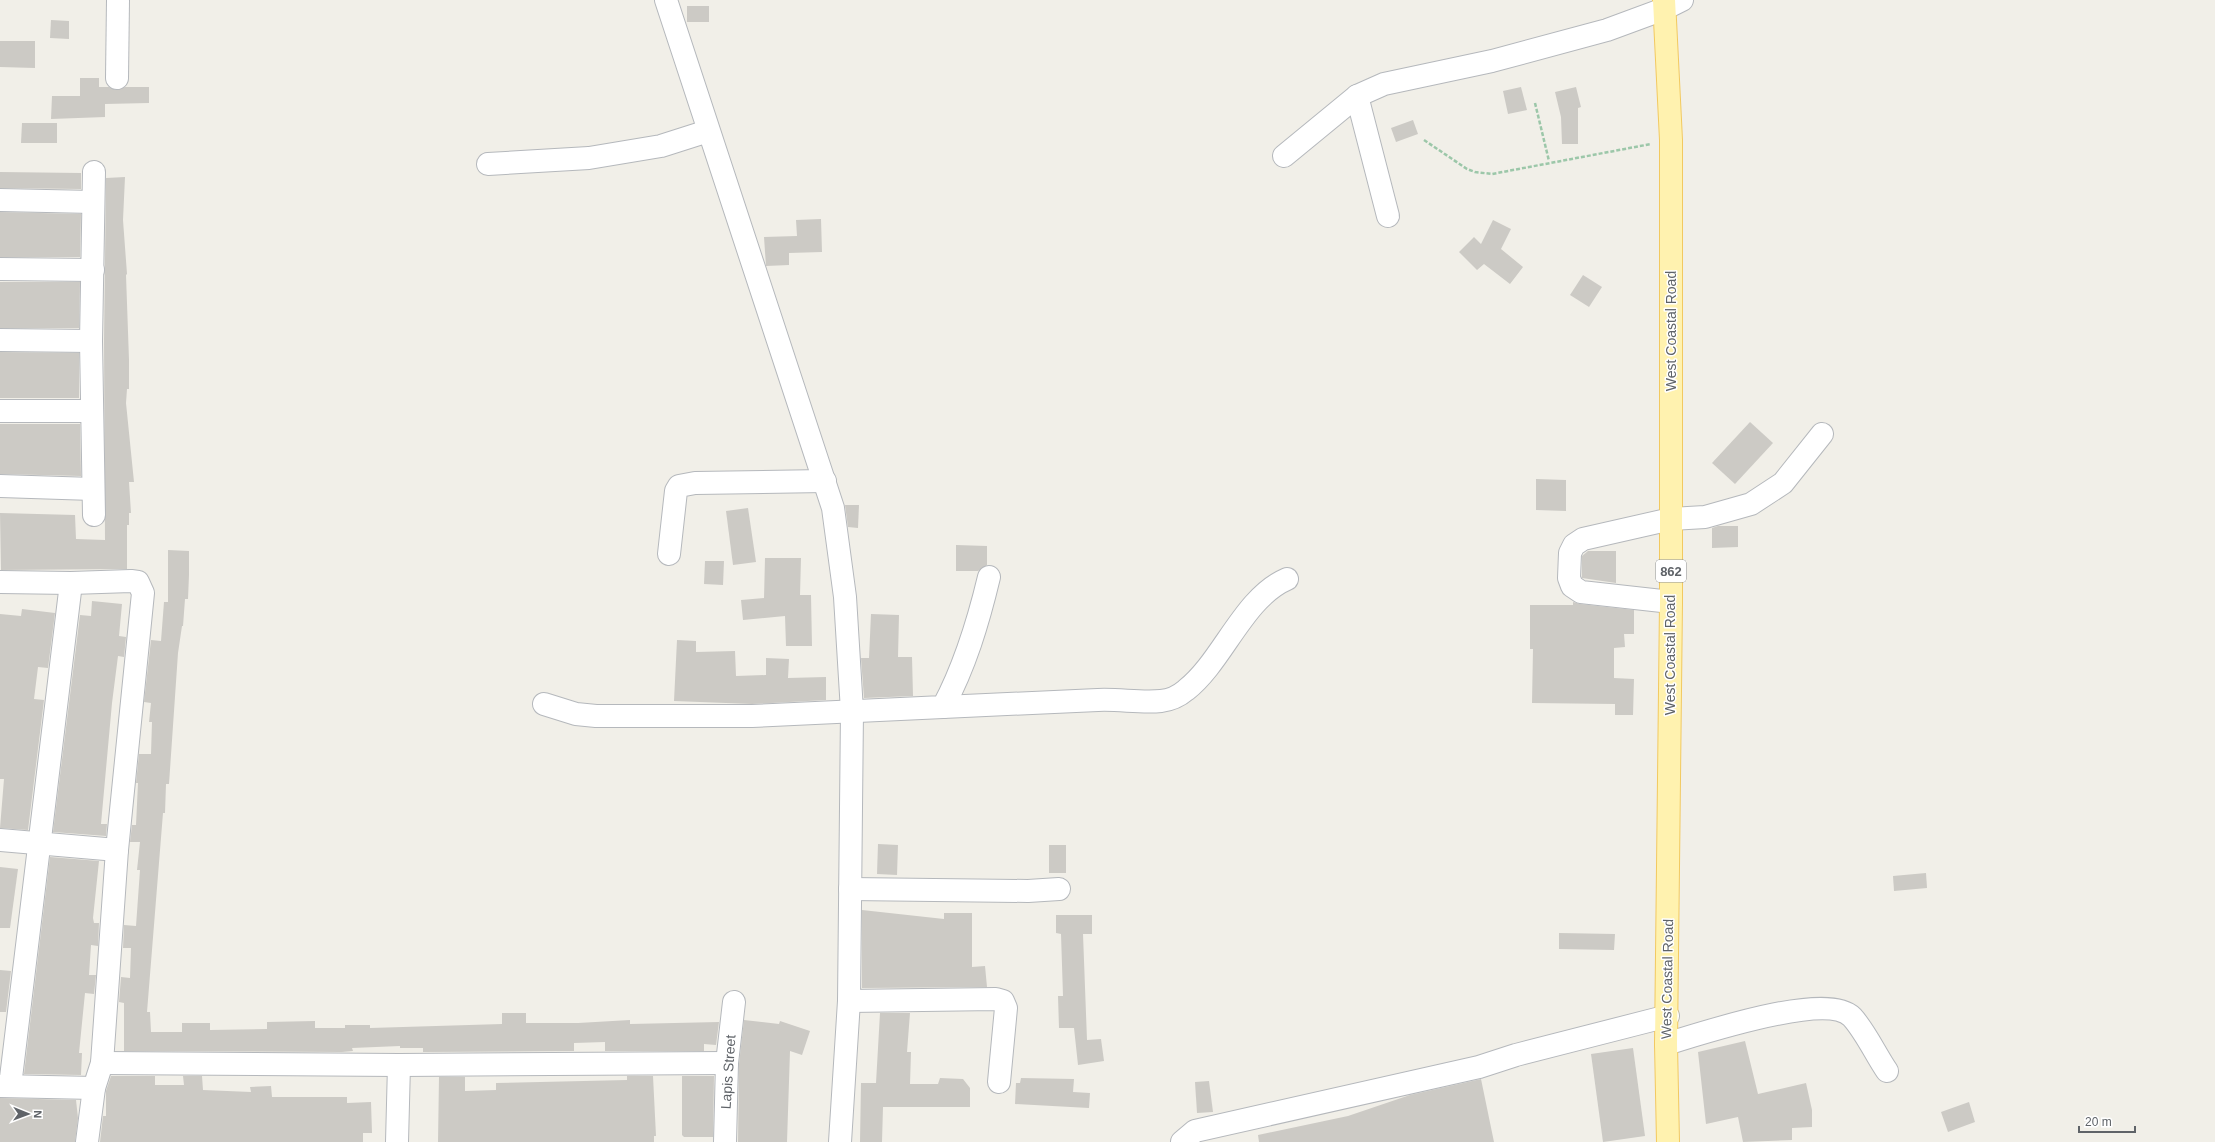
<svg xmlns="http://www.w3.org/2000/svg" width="2215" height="1142" font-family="Helvetica,sans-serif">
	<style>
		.building { fill: #cccac5 }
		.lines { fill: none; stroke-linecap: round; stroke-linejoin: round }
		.minor-casing { stroke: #b5b8bc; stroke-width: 24 }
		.major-casing { stroke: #f2c960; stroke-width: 24 }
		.path { stroke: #9cc7a9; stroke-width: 2.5; stroke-dasharray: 4 2; stroke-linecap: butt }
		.minor { stroke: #fff; stroke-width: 22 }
		.major { stroke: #fff2af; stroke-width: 22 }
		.labels { text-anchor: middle; stroke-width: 3; stroke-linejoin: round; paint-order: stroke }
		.shield { fill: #fff; stroke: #8f9295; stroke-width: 1 }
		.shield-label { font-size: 13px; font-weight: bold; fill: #5f6368 }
		.street-label { font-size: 14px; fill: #5f6368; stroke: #fff }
	</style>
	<rect width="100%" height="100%" fill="#f1efe8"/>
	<g class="building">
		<rect x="687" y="6" width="22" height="16"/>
		<polygon points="51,20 69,21 69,39 50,38"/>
		<polygon points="0,41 35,41 35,68 0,67"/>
		<polygon points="80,78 99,78 99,87 109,87 116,90 125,87 149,87 149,103 105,104 105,117 51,119 52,96 80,96"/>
		<polygon points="1521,87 1527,110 1508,114 1503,91"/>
		<polygon points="1576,87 1581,107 1578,108 1578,144 1562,144 1561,117 1555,92"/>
		<polygon points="1413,120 1418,134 1396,142 1391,128"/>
		<polygon points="22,123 57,123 57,143 21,143"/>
		<polygon points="0,172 81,173 81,189 0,188"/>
		<polygon points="125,177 123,220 127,274 126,275 129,360 129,389 127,389 126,403 134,482 129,482 131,513 129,513 129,525 127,525 127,569 1,570 0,513 75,515 76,539 105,540 104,341 106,178"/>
		<polygon points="0,212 81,214 80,257 0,257"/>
		<polygon points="821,219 822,252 789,253 789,265 766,266 764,237 797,236 796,220"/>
		<polygon points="1493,220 1511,229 1501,249 1523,267 1510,284 1484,264 1477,270 1459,252 1474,237 1481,244"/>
		<polygon points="1583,275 1602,287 1589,307 1570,295"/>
		<polygon points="0,282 80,282 79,328 0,328"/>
		<polygon points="0,352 79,353 79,398 0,398"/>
		<polygon points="1750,422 1773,443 1735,484 1712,463"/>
		<polygon points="0,424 80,424 81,476 0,474"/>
		<polygon points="1536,479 1566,480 1566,511 1536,510"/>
		<polygon points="845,505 859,505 858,528 848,527"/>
		<polygon points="748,508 756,562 733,565 726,511"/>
		<polygon points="1718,526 1738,526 1738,547 1712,548 1712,528"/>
		<polygon points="956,545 987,546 987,565 978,571 956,571"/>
		<polygon points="168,550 189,551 189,575 188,599 185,599 183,626 182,626 178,653 169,784 166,784 165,813 163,813 147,1012 150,1012 151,1032 182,1032 182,1023 210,1023 210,1030 267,1029 267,1022 315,1021 315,1028 345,1028 345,1025 370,1025 370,1028 502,1024 502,1013 526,1013 526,1023 578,1023 630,1020 630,1024 719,1022 716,1045 704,1044 704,1051 605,1051 605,1042 574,1043 574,1051 423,1052 423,1048 400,1048 400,1046 352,1048 353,1051 342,1052 124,1051 124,1003 119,1002 121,977 130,978 131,948 123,948 124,925 136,926 140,870 137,870 140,842 130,842 132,825 136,825 138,783 136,783 139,754 151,754 152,722 149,722 151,703 144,702 151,640 161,641 164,602 168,602"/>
		<polygon points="1588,551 1616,551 1616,583 1582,578 1582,556"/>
		<polygon points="765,558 801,558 800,595 811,595 812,646 786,646 785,616 743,620 741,600 764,598"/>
		<polygon points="705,561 724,561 723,585 704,584"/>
		<polygon points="92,601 122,604 119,636 126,637 124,657 118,656 112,703 101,824 107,824 106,836 53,832 80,615 91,616"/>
		<polygon points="1573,602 1580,604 1634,610 1634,634 1624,634 1625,647 1614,648 1614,678 1634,679 1633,715 1615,715 1615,704 1532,703 1533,649 1530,649 1530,605 1573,605"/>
		<polygon points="22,609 55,613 48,668 38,667 34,699 44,700 28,830 0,828 4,779 0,779 0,614 21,616"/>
		<polygon points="871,614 899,615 898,657 912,657 913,696 864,698 861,658 869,658"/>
		<polygon points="677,640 696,641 696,652 735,651 736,676 766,675 766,658 789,659 788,678 826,677 826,700 752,704 674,701"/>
		<polygon points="878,844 898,845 897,875 877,874"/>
		<rect x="1049" y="845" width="17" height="28"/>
		<polygon points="50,857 99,861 93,918 94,923 99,923 98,946 91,945 89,975 96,975 94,994 85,993 79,1053 82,1053 81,1075 24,1074"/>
		<polygon points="0,867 18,869 10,928 0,928"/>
		<polygon points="1926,873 1927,888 1894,891 1893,876"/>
		<polygon points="862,910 944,919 944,913 972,913 972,967 985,966 987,987 862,988"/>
		<polygon points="1056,915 1092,915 1092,934 1083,934 1087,1040 1101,1039 1104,1061 1078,1065 1074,1028 1059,1028 1058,996 1063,996 1061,934 1056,933"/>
		<polygon points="1559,933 1615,934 1614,950 1559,949"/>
		<polygon points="0,970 11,971 6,1012 0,1012"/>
		<polygon points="880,1013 910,1013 907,1052 911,1052 910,1084 938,1084 940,1078 963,1079 970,1088 970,1107 883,1107 882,1142 860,1142 861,1083 876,1083"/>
		<polygon points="744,1020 779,1024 780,1021 810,1031 802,1055 790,1051 787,1142 738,1142 739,1064"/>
		<polygon points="1745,1041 1758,1094 1806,1083 1812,1110 1812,1127 1792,1128 1792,1140 1743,1142 1738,1117 1706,1124 1698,1052"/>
		<polygon points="1633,1048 1645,1136 1603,1142 1591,1054"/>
		<polygon points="111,1076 155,1076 155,1085 184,1085 183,1076 202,1076 203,1090 251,1092 250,1087 271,1086 272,1097 347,1097 347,1103 371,1102 372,1133 363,1133 363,1142 100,1142 103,1116 106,1116 106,1091"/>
		<polygon points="627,1076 653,1076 656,1136 654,1136 654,1142 438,1142 439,1077 465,1077 465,1091 496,1090 496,1083 627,1080"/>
		<polygon points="682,1076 714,1076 713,1137 684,1137 682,1135"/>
		<polygon points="1021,1078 1074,1079 1073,1092 1090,1093 1089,1108 1015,1104 1016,1083 1020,1083"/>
		<polygon points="1481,1079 1494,1142 1259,1142 1258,1135 1348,1116 1410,1095"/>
		<polygon points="1209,1081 1213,1112 1197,1113 1195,1082"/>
		<polygon points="0,1098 76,1100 78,1118 75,1142 0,1142"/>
		<polygon points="1969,1102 1975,1122 1948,1132 1941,1112"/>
	</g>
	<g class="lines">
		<defs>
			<g id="minor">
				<polyline points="666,0 833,508 845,597 852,711 849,1001 840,1142"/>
				<polyline points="117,78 118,0"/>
				<polyline points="1357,96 1388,216"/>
				<polyline points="1284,156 1357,96 1384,84 1492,61 1607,30 1664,9 1682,0"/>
				<polyline points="488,164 589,158 661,146 708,131"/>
				<polyline points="94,172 91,341 94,515"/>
				<polyline points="0,200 93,202"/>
				<polyline points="0,269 93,270"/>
				<polyline points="0,340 91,341"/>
				<polyline points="0,411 92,411"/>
				<polyline points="0,486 93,489"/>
				<polyline points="669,554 676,491 679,486 695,483 825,481"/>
				<polyline points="0,582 71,583 131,581 138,582 143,593 117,850 102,1063 94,1088 87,1142"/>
				<polyline points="1671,602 1581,592 1572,586 1569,578 1570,553 1574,545 1583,539 1671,519 1705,517 1751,504 1783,483 1822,434"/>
				<path d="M544 704 576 714 596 716H752L943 707C965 666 978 623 989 577"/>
				<path d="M943 707C994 705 1046 702 1098 700 1119 699 1141 703 1161 701 1171 700 1179 696 1186 690 1223 661 1243 598 1287 579"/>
				<polyline points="0,840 117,850"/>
				<polyline points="850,889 1028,891 1059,889"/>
				<polyline points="849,1001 996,999 1003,1001 1006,1008 999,1082"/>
				<path d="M1666 1044C1700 1034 1826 991 1852 1017 1865 1031 1876 1055 1887 1071"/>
				<polyline points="102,1063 399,1065 727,1063"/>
				<polyline points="0,1086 94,1088"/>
				<polyline points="10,1086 71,583"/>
				<polyline points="397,1142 399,1065"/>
				<polyline points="725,1142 727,1063 734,1002"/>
				<polyline points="1182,1142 1195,1131 1479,1067 1516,1055 1668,1016"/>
			</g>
			<polyline id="major" points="1664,0 1671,140 1671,602 1666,1044 1668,1142"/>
		</defs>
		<use href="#minor" class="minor-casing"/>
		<use href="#major" class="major-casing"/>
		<g class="path">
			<polyline points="1535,103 1549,161"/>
			<polyline points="1424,140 1467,169 1475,172 1492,174 1651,144"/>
		</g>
		<use href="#minor" class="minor"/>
		<use href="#major" class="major"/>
	</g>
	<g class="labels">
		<rect class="shield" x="1656" y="560" width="30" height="22" rx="3"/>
		<g class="shield-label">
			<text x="1671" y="576">862</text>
		</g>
		<g class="street-label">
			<text transform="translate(1671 331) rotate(-90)" y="5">West Coastal Road</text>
			<text transform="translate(1670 655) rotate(-90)" y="5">West Coastal Road</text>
			<text transform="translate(1667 979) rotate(-89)" y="5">West Coastal Road</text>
			<text transform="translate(728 1072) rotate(-86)" y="5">Lapis Street</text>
		</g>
	</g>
	<g transform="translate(28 1114) rotate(91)" stroke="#ffffff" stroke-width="3" paint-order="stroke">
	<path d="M0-3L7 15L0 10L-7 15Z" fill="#5f6368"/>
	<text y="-6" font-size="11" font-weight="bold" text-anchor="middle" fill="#5f6368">N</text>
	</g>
	<path d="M2079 1126v6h56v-6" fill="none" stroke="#5f6368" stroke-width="2"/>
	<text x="2085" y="1126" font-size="12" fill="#5f6368" stroke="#ffffff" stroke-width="3" paint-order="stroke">20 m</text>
</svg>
